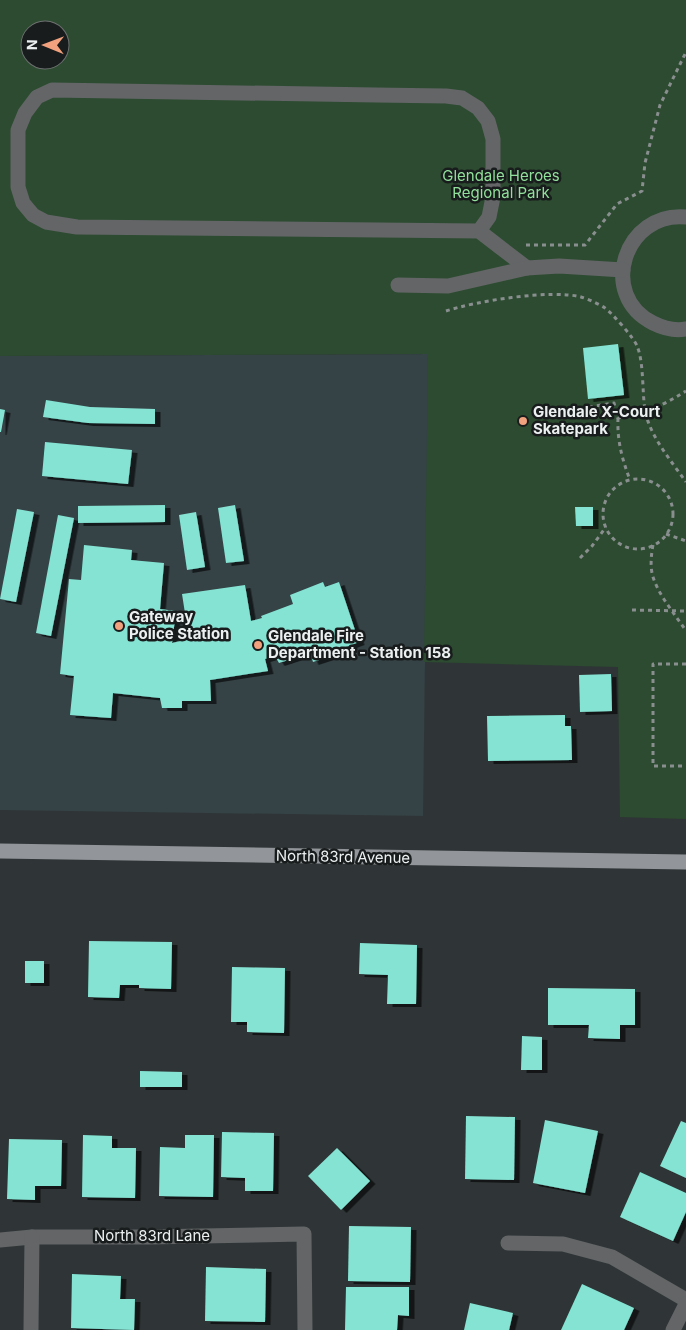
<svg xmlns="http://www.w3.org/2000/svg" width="686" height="1330" font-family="Inter,sans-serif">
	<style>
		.built { fill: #354246 }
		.green { fill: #2c4b30; fill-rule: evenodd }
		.building { fill: #84e3d3; filter: url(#shadow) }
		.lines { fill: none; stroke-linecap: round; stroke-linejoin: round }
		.path { stroke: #898e8f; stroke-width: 3; stroke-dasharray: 4 4; stroke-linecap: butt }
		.minor { stroke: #636567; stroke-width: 15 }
		.major { stroke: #929599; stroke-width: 15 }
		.poi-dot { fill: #f1a17e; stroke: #191c1c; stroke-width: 2 }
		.labels { text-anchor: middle; stroke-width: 5; stroke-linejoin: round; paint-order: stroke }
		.park-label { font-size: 15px; fill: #91e09b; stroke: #191c1c }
		.poi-label { font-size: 15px; font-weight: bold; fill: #ecf0f1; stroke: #191c1c; text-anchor: start }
		.street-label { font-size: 15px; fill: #ecf0f1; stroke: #191c1c }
	</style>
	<defs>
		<filter id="shadow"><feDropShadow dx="5.5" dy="3" stdDeviation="0" flood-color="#0009"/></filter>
	</defs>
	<rect width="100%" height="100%" fill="#2f3536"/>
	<polygon class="built" points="429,354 423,816 0,810 0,356"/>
	<path class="green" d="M0 0H686V819L620 817 618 667 424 662 428 354 0 356ZM30 30H60V60H30Z"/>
	<g class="building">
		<polygon points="618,344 624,395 588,399 583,348"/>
		<polygon points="46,400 90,407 155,409 155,424 88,423 43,417"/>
		<polygon points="0,409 5,410 1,432 0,432"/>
		<polygon points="45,442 132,450 128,484 42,476"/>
		<polygon points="165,505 165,522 78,523 78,506"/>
		<polygon points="235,505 244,561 226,563 218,508"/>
		<polygon points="575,507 593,507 593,526 576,526"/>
		<polygon points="17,509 34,512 16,602 0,599"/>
		<polygon points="196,512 205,567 187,570 179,515"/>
		<polygon points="58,515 74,518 51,636 36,633"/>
		<polygon points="84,545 132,550 131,560 164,563 160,609 176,611 172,643 189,639 182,594 245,585 251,621 262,618 261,616 293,604 290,595 323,582 325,587 339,582 359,642 346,647 347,651 313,662 310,653 279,663 275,656 265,659 268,671 210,680 211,701 182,701 182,708 162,708 160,698 113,693 111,718 70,715 74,676 60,674 69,579 81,580"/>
		<polygon points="611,674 612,711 580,712 579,675"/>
		<polygon points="565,715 565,726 571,726 572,760 488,761 487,716"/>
		<polygon points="89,941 172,942 171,989 139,988 139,985 120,985 119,998 88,997"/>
		<polygon points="360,943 417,945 416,1004 387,1004 388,975 359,974"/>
		<rect x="25" y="961" width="19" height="22"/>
		<polygon points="232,967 285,968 284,1033 247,1032 247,1022 231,1022"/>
		<polygon points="548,988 635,989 635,1025 620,1025 620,1039 588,1038 589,1025 548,1025"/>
		<polygon points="522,1036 542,1037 542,1070 521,1070"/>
		<polygon points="140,1071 182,1072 182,1087 140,1087"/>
		<polygon points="466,1116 515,1117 514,1180 465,1179"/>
		<polygon points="545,1120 598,1131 585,1193 533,1183"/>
		<polygon points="681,1121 686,1123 686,1178 660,1166"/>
		<polygon points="222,1132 274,1133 273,1191 245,1191 245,1178 221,1177"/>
		<polygon points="83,1135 112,1136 112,1148 136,1148 135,1198 82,1197"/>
		<polygon points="185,1135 214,1135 213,1197 159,1196 160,1147 185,1148"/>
		<polygon points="9,1139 62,1140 61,1186 35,1186 35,1200 7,1199"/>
		<polygon points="337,1148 370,1181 341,1210 308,1176"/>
		<polygon points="640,1172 686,1193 686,1212 673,1241 620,1217"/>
		<polygon points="349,1226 411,1227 410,1282 348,1281"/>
		<polygon points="206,1267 266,1269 265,1322 205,1321"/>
		<polygon points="72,1274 121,1276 120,1299 135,1299 134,1330 71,1328"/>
		<polygon points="582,1284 634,1308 624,1330 561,1330"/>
		<polygon points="346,1287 409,1287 409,1316 398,1315 397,1330 345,1330"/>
		<polygon points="470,1303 513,1313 509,1330 464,1330"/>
	</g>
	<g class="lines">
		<g class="path">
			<polyline points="526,245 585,245 617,204 642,191 645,163 660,105 686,52"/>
			<path d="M446 311C476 301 551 289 581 297 588 299 599 304 605 308 612 313 634 338 637 346 644 362 642 392 645 410 649 435 672 462 686 482"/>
			<path d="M589 407 614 403 618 418C648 412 660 407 686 391"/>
			<path d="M618 418C617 440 622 459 630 480"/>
			<circle cx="638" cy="514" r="35"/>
			<polyline points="666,534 686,541"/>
			<path d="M653 545C651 556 650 567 653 577 659 596 675 614 686 631"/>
			<polyline points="580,558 592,546 606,527"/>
			<polyline points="632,610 686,611"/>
			<polyline points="686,664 653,664 653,766 686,766"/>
		</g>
		<g class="minor">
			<path d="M686 217C625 211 597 295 653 323 663 328 675 331 686 329"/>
			<polyline points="479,231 489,217 493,197 493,139 488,121 478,108 462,98 446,96 376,95 52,90 37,97 25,113 18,130 18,187 23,203 33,215 46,222 77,227 479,231 527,268"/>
			<polyline points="398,285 448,286 527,268 559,266 623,270"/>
			<polyline points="0,1240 32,1237 148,1237 304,1234 305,1330"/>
			<polyline points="508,1243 563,1244 612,1257 686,1300"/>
			<polyline points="31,1330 32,1237"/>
			<polyline points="673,1330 686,1304"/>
		</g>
		<polyline class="major" points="0,851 686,862"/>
	</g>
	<g class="poi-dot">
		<circle cx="523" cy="421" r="5"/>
		<circle cx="119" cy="626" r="5"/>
		<circle cx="258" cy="645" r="5"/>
	</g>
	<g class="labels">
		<g class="park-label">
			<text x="501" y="181">Glendale Heroes<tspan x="501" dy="17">Regional Park</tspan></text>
		</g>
		<g class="poi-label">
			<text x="533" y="417">Glendale X-Court<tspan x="533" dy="17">Skatepark</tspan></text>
			<text x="129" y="622">Gateway<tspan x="129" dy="17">Police Station</tspan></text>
			<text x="268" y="641">Glendale Fire<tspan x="268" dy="17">Department - Station 158</tspan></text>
		</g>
		<g class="street-label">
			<text transform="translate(343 857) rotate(1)" y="5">North 83rd Avenue</text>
			<text x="152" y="1241">North 83rd Lane</text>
		</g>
	</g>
	<g transform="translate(45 45) rotate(271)"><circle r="24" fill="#191c1c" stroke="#6d7171"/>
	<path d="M0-4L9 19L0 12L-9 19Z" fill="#f1a17e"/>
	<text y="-8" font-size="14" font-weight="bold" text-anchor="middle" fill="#ecf0f1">N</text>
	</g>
</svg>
